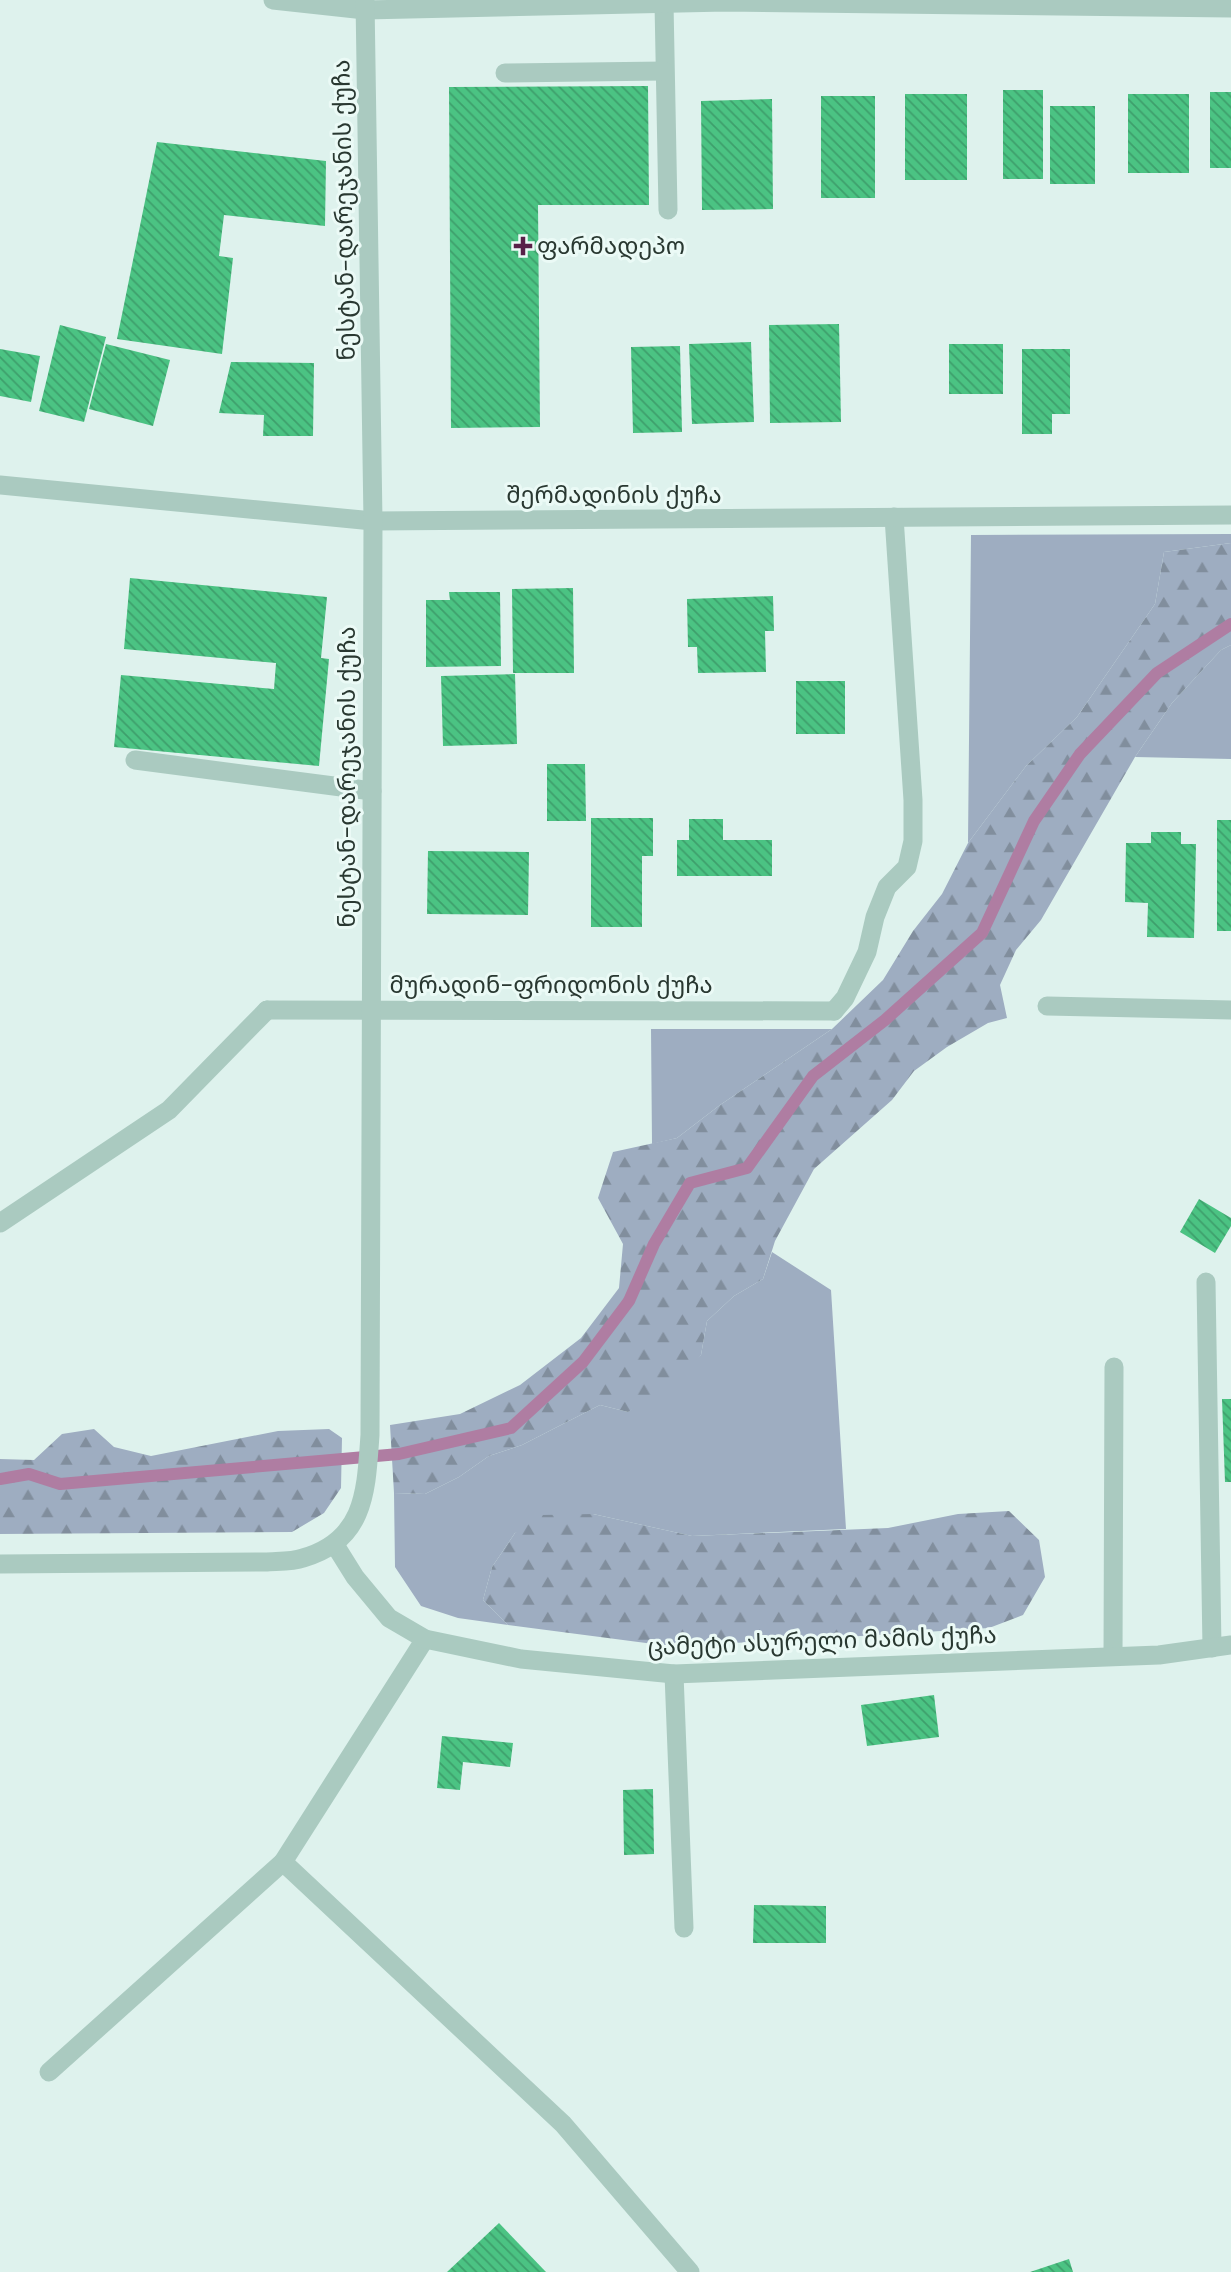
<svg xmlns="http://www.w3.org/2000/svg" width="1231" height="2272" font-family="'DM Sans','Noto Sans Georgian',sans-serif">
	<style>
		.grass { fill: #9eadc1 }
		.forest { fill: url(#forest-firs) }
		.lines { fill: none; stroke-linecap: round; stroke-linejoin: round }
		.stream { stroke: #af7da2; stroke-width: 12 }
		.building { fill: url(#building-back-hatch) }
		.service { stroke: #aacac0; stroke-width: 19 }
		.minor { stroke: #aacac0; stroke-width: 19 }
		.tertiary { stroke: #aacac0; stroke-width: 19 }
		.poi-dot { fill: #582048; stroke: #ebfaf6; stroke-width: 2.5 }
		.labels { text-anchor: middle; stroke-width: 6; stroke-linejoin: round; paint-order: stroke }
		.street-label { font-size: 24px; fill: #293831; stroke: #ebfaf6 }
		.poi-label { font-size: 24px; fill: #293831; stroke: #ebfaf6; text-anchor: start }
	</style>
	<defs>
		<pattern id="forest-firs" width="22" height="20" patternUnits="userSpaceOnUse" patternTransform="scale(1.75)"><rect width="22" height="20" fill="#9eadc1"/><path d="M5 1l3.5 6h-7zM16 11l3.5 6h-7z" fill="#818e9d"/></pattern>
		<pattern id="building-back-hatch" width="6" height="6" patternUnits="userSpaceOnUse" patternTransform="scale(1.75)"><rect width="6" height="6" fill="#4bc383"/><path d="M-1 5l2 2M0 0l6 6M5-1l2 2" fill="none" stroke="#3e9f6c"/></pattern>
	</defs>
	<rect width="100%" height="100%" fill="#def2ed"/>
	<g class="grass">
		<polygon points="1231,534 1231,543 1164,552 1155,604 1077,717 1026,766 968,843 971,535"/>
		<polygon points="1231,645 1231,759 1135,757 1172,703 1221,650"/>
		<polygon points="651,1029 832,1029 720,1105 677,1138 652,1144"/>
		<polygon points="772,1252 831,1290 846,1529 692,1536 593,1514 515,1533 492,1567 483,1600 508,1625 458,1618 421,1606 395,1567 394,1493 425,1494 459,1477 489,1456 522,1445 600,1405 628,1412 701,1355 707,1321 734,1296 763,1279"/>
	</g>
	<g class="forest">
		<polygon points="1231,543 1231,645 1221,650 1172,703 1135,757 1041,920 1016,950 1000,985 1007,1018 988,1023 947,1047 914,1071 892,1100 814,1169 775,1241 763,1279 734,1296 707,1321 701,1355 676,1384 628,1412 600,1405 522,1445 489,1456 459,1477 425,1494 394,1493 390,1425 460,1414 520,1385 581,1338 619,1288 623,1244 598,1198 613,1152 677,1138 720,1105 832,1029 883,980 913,931 942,894 968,843 1026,766 1077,717 1155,604 1164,552"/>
		<polygon points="94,1429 114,1447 151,1456 278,1431 329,1429 342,1438 341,1488 324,1513 292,1532 0,1534 0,1459 34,1460 62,1434"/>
		<polygon points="1009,1511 1039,1540 1045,1577 1023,1615 989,1628 796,1640 669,1646 508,1625 483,1600 492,1567 515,1533 542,1515 593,1514 692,1536 888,1528 958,1514"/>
	</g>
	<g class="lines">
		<polyline class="stream" points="0,1479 29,1474 60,1484 399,1454 511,1428 583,1362 629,1301 654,1244 690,1183 747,1168 813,1076 885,1020 982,933 1034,821 1080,754 1157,673 1231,624"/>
	</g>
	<g class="building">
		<polygon points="648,86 649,205 538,205 540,427 451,428 449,87"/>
		<rect x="1003" y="90" width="40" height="89"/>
		<rect x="1210" y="92" width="21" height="76"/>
		<rect x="905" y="94" width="62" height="86"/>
		<rect x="1128" y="94" width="61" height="79"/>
		<rect x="821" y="96" width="54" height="102"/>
		<polygon points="772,99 773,209 702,210 701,101"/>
		<rect x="1050" y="106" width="45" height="78"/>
		<polygon points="157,142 326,161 325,226 224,215 219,256 233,258 222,354 117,339"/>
		<polygon points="839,324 841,422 770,423 769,325"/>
		<polygon points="60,325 106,337 84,422 39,411"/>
		<polygon points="751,342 754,422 692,424 689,344"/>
		<polygon points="106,344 170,360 153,426 89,409"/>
		<rect x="949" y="344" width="54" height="50"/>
		<polygon points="680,346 682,432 633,433 631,347"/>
		<polygon points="0,349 40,356 31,402 0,396"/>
		<polygon points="1022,349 1070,349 1070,414 1052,414 1052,434 1022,434"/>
		<polygon points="231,362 314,363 313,436 263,436 264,415 219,413"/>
		<polygon points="130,578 327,597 321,658 329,659 319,766 114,747 121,675 274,689 276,663 124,649"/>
		<polygon points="573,588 574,673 513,673 512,589"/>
		<polygon points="449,592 500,592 501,666 426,667 426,600 450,600"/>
		<polygon points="773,596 774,631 765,631 766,672 698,673 697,647 688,647 687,599"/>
		<polygon points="515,674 517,744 443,746 441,676"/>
		<rect x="796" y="681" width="49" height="53"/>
		<polygon points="547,764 585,764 586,821 547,821"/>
		<polygon points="591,818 653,818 653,856 642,856 642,927 591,927"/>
		<polygon points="689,819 723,819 723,840 772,840 772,876 677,876 677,840 689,840"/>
		<rect x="1217" y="820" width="14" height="111"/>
		<polygon points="1151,832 1181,832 1181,844 1196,844 1194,938 1147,937 1148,903 1125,902 1126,843 1151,843"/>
		<polygon points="428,851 529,852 528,915 427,914"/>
		<polygon points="1199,1199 1231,1218 1231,1226 1215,1253 1180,1232"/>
		<polygon points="1222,1399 1231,1399 1231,1482 1225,1482"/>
		<polygon points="934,1695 939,1737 867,1746 861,1705"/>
		<polygon points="442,1736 513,1743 510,1767 463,1762 460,1790 437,1788"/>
		<polygon points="653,1789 654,1854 624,1855 623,1790"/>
		<polygon points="754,1905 826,1906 826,1943 753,1943"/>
		<polygon points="499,2223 546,2272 447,2272"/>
		<polygon points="1069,2259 1073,2272 1030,2272"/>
	</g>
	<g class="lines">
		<g class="service">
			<polyline points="664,3 668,210"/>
			<polyline points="505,73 664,71"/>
			<polyline points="135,760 372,791"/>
			<polyline points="834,1011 845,998 867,952 875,917 887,887 907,867 913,841 913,800 894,517"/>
			<polyline points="0,1223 169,1110 267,1010"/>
			<polyline points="1113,1656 1114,1367"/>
			<polyline points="674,1674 684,1928"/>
			<polyline points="49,2072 283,1862"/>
		</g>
		<g class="minor">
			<polyline points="273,0 365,10 726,2 1231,8"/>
			<polyline points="0,485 373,521 1231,515"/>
			<polyline points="1047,1006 1231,1010"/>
			<polyline points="267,1010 834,1011"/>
			<polyline points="1206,1282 1212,1648"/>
			<polyline points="425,1639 283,1862 563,2124 690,2272"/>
		</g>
		<g class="tertiary">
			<polyline points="335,1545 355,1577 389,1618 425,1639 521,1659 674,1674 1159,1655 1231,1645"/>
			<path d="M0 1564 265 1562C277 1561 292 1562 303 1558 366 1540 366 1490 370 1435L373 521 365 0"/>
		</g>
	</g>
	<path class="poi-dot" d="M519.5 235.5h7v7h7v7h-7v7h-7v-7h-7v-7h7z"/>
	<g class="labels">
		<g class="street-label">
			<text transform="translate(344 210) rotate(-91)" y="8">ნესტან-დარეჯანის ქუჩა</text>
			<text x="614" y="503">შერმადინის ქუჩა</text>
			<text transform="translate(347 777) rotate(-90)" y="8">ნესტან-დარეჯანის ქუჩა</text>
			<text x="551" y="993">მურადინ-ფრიდონის ქუჩა</text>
			<text transform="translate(822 1641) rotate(-2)" y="8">ცამეტი ასურელი მამის ქუჩა</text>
		</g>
		<g class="poi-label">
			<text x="537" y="254">ფარმადეპო</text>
		</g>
	</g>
</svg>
